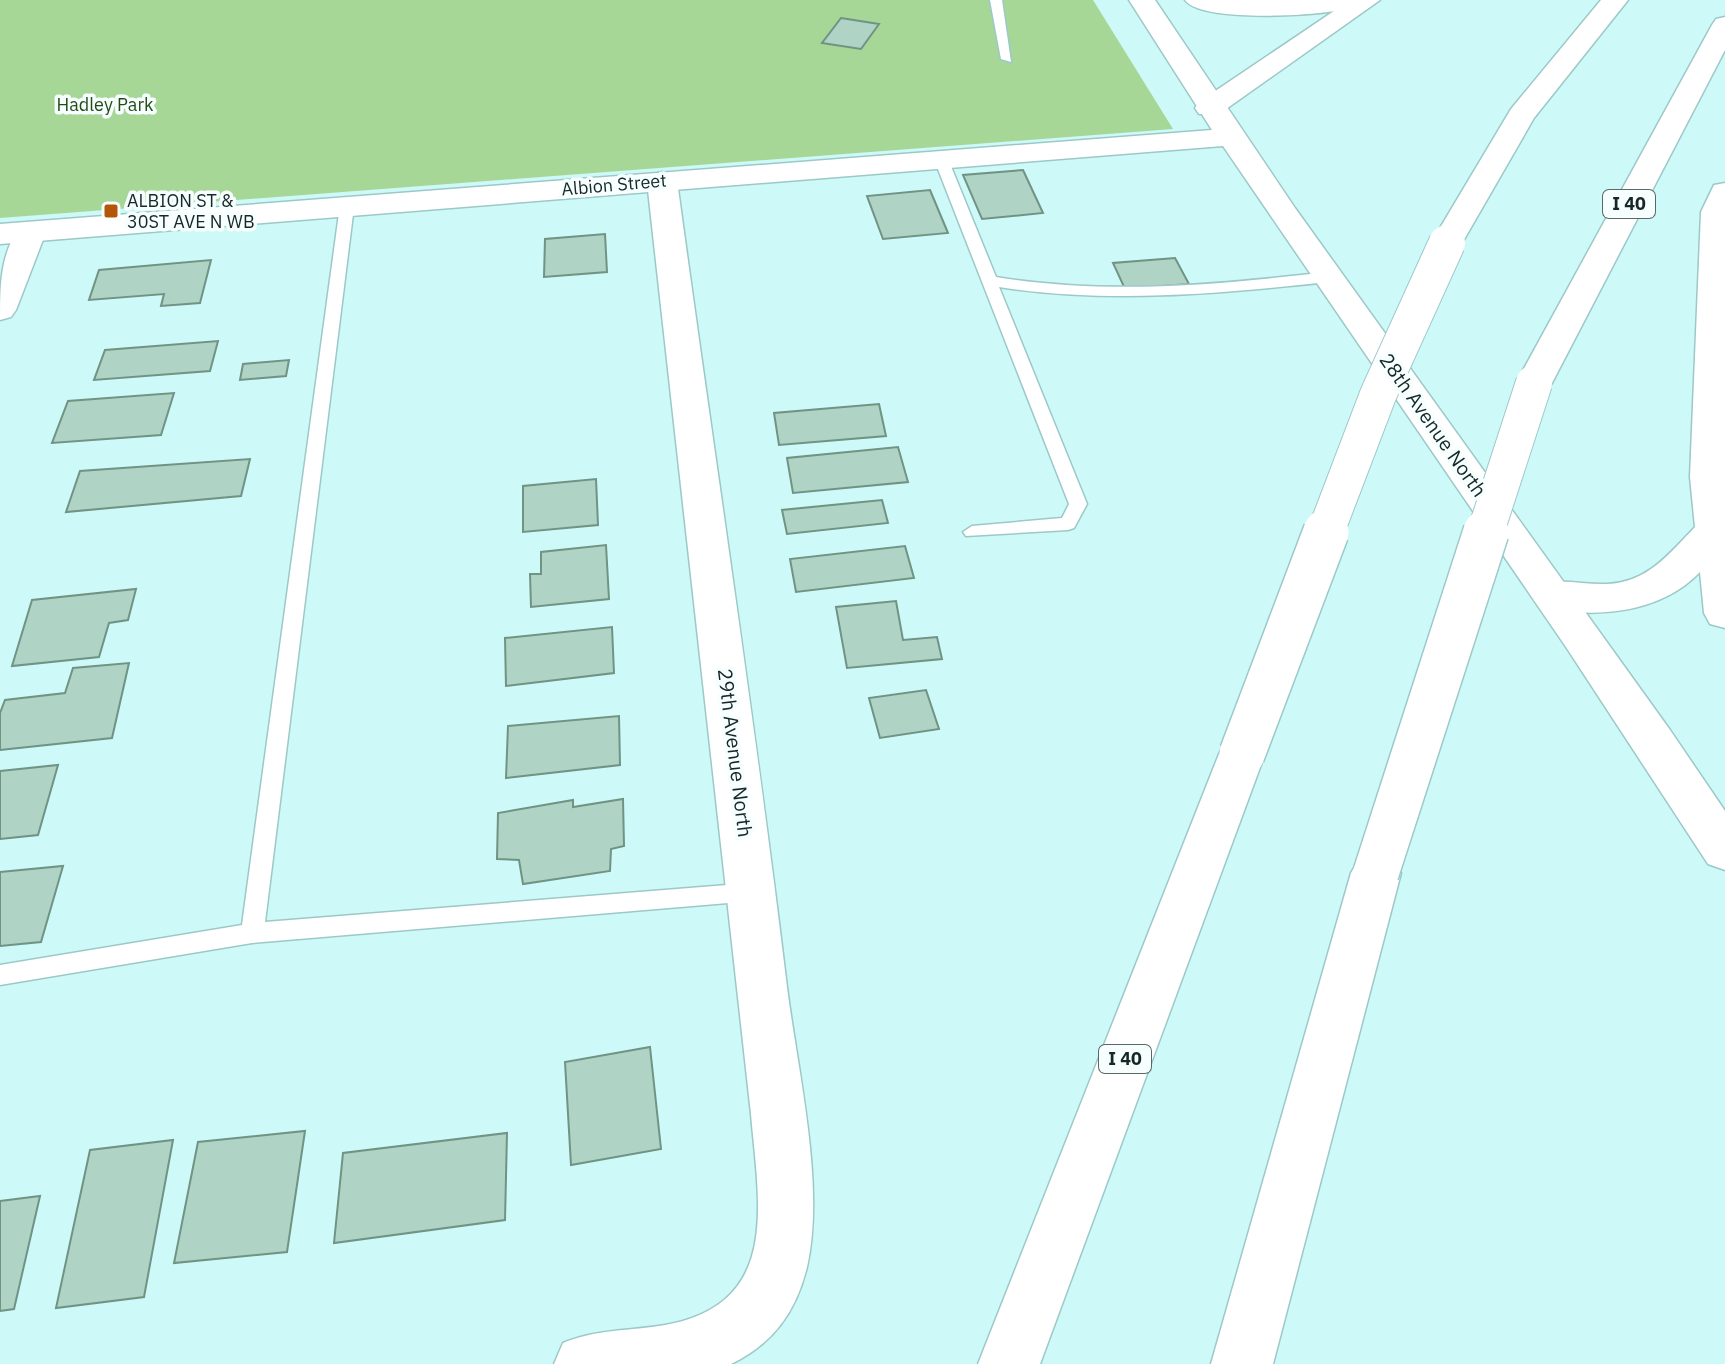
<svg xmlns="http://www.w3.org/2000/svg" width="1725" height="1364" font-family="'IBM Plex Sans',sans-serif">
	<style>
		.green { fill: #a6d797 }
		.building { fill: #afd4c5; stroke: #709384; stroke-width: 2 }
		.lines { fill: none; stroke-linecap: round; stroke-linejoin: round }
		.lane-casing { stroke: #9dc8c8; stroke-width: 3 }
		.street-casing { stroke: #9dc8c8; stroke-width: 3 }
		.secondary-casing { stroke: #9dc8c8; stroke-width: 3 }
		.highway-casing { stroke: #9dc8c8; stroke-width: 3 }
		.lane { fill: #fff; fill-rule: evenodd }
		.street { fill: #fff; fill-rule: evenodd }
		.secondary { fill: #fff; fill-rule: evenodd }
		.highway { fill: #fff; fill-rule: evenodd }
		.highway-bridge-far1-casing { stroke: #9dc8c8; stroke-width: 38; stroke-linecap: butt }
		.highway-bridge-casing { stroke: #9dc8c8; stroke-width: 48; stroke-linecap: butt }
		.highway-bridge-far1 { stroke: #fff; stroke-width: 36 }
		.highway-bridge { stroke: #fff; stroke-width: 45 }
		.poi-dot { fill: #b45507; stroke: #f6fefe; stroke-width: 3 }
		.labels { text-anchor: middle; stroke-width: 7; stroke-linejoin: round; paint-order: stroke }
		.far-park-label { font-size: 18px; fill: #244b16; stroke: #f6fefe }
		.far-street-label { font-size: 18px; fill: #162727; stroke: #f6fefe }
		.far-poi-label { font-size: 18px; fill: #162727; stroke: #f6fefe; text-anchor: start }
		.shield { fill: #f6fefe; stroke: #596868; stroke-width: 2 }
		.shield-label { font-size: 18px; font-weight: bold; fill: #162727 }
		.street-label { font-size: 20px; fill: #162727; stroke: #f6fefe }
	</style>
	<rect width="100%" height="100%" fill="#cdf9f9"/>
	<polygon class="green" points="0,0 1093,0 1173,129 0,218"/>
	<g class="building">
		<polygon points="841,18 879,24 861,49 822,43"/>
		<polygon points="1023,170 1043,213 982,219 963,175"/>
		<polygon points="930,190 948,233 883,239 867,196"/>
		<polygon points="605,234 607,272 544,277 545,239"/>
		<polygon points="1175,258 1189,284 1125,289 1113,263"/>
		<polygon points="211,260 200,303 161,306 164,294 89,300 99,270"/>
		<polygon points="218,341 210,371 94,380 105,350"/>
		<polygon points="289,360 286,376 240,380 243,364"/>
		<polygon points="174,393 161,435 52,443 68,401"/>
		<polygon points="879,404 886,436 779,445 774,413"/>
		<polygon points="898,447 908,482 793,493 787,458"/>
		<polygon points="250,459 241,496 66,512 80,471"/>
		<polygon points="596,479 598,525 523,532 523,486"/>
		<polygon points="882,500 888,523 787,534 782,510"/>
		<polygon points="606,545 609,599 531,607 530,574 541,574 541,552"/>
		<polygon points="905,546 914,578 796,592 790,559"/>
		<polygon points="136,589 128,620 109,623 99,657 12,666 32,600"/>
		<polygon points="896,601 903,640 937,637 942,659 847,668 836,607"/>
		<polygon points="612,627 614,673 506,686 505,638"/>
		<polygon points="129,663 112,738 0,750 0,713 5,700 65,693 73,668"/>
		<polygon points="926,690 939,729 880,738 869,698"/>
		<polygon points="619,716 620,765 506,778 508,726"/>
		<polygon points="58,765 38,835 0,839 0,771"/>
		<polygon points="623,799 624,846 611,849 610,871 523,884 519,860 497,859 498,813 573,800 573,807"/>
		<polygon points="63,866 41,942 0,946 0,872"/>
		<polygon points="650,1047 661,1149 571,1165 565,1062"/>
		<polygon points="305,1131 287,1252 174,1263 198,1142"/>
		<polygon points="507,1133 505,1220 334,1243 343,1153"/>
		<polygon points="173,1140 144,1297 56,1308 90,1150"/>
		<polygon points="40,1196 14,1309 0,1311 0,1201"/>
	</g>
	<g class="lines">
		<defs>
			<g id="lane">
				<polygon points="990,0 1002,0 1011,62 1001,59"/>
				<path d="M936 156 948 159 996 277C1108 295 1216 285 1328 272L1336 277 1328 282C1218 294 1110 304 999 287L1087 504 1074 528 1068 530 966 536 963 532 972 526 1062 518 1069 504 934 159Z"/>
				<polygon points="347,202 354,206 265,922 752,883 760,885 763,892 760,899 752,901 252,943 0,985 0,965 242,925 340,206"/>
			</g>
			<g id="street">
				<path d="M662 172 672 175 677 181C713 447 754 713 786 979 796 1065 826 1183 807 1267 796 1312 773 1344 731 1364H554L563 1343C596 1329 630 1331 665 1325 781 1304 759 1206 751 1114L647 181 652 175Z"/>
				<path d="M31 223 42 226 46 232 16 310 11 317 0 320C0 286 0 255 20 226Z"/>
			</g>
			<polygon id="secondary" points="1129,0 1155,0 1295,208 1670,730 1725,811 1725,870 1708,864 1566,647 1223,146 0,244 0,224 1212,130"/>
			<g id="highway">
				<path d="M1185 0H1380L1219 114H1199L1195 108 1199 102 1334 11C1308 16 1200 22 1185 0Z"/>
				<polygon points="1601,0 1628,0 1534,118 1458,250 1447,253 1436,250 1431,243 1511,109"/>
				<polygon points="1725,17 1725,50 1552,383 1547,391 1534,394 1521,391 1516,383 1712,25 1716,19"/>
				<path d="M1725 183V628L1710 624 1704 613 1700 572C1661 613 1592 621 1538 605L1532 595 1538 585C1562 578 1584 585 1607 584 1647 583 1670 553 1695 527L1690 477 1701 212 1714 185Z"/>
				<polygon points="1242,736 1258,741 1265,754 1040,1364 978,1364 1219,754 1226,741"/>
				<polygon points="1376,853 1393,859 1401,873 1273,1364 1211,1364 1351,873 1359,859"/>
			</g>
		</defs>
		<use href="#lane" class="lane-casing"/>
		<use href="#street" class="street-casing"/>
		<use href="#secondary" class="secondary-casing"/>
		<use href="#highway" class="highway-casing"/>
		<use href="#lane" class="lane"/>
		<use href="#street" class="street"/>
		<use href="#secondary" class="secondary"/>
		<use href="#highway" class="highway"/>
		<defs>
			<g id="highway-bridge-far1">
				<polyline points="1325,534 1378,395 1447,243"/>
				<polyline points="1485,534 1534,383"/>
			</g>
			<g id="highway-bridge">
				<polyline points="1242,754 1326,532"/>
				<polyline points="1376,873 1486,532"/>
			</g>
		</defs>
		<use href="#highway-bridge-far1" class="highway-bridge-far1-casing"/>
		<use href="#highway-bridge" class="highway-bridge-casing"/>
		<use href="#highway-bridge-far1" class="highway-bridge-far1"/>
		<use href="#highway-bridge" class="highway-bridge"/>
	</g>
	<rect class="poi-dot" x="103" y="203" width="16" height="16" rx="4"/>
	<g class="labels">
		<g class="far-park-label">
			<text x="105" y="111">Hadley Park</text>
		</g>
		<g class="far-street-label">
			<text transform="translate(614 185) rotate(-5)" y="6">Albion Street</text>
		</g>
		<g class="far-poi-label">
			<text x="127" y="207">ALBION ST &amp;<tspan x="127" dy="21">30ST AVE N WB</tspan></text>
		</g>
		<g class="shield">
			<rect x="1603" y="190" width="52" height="28" rx="6"/>
			<rect x="1099" y="1045" width="52" height="28" rx="6"/>
		</g>
		<g class="shield-label">
			<text x="1629" y="210">I 40</text>
			<text x="1125" y="1065">I 40</text>
		</g>
		<g class="street-label">
			<text transform="translate(1433 425) rotate(55)" y="7">28th Avenue North</text>
			<text transform="translate(735 753) rotate(83)" y="7">29th Avenue North</text>
		</g>
	</g>
</svg>
